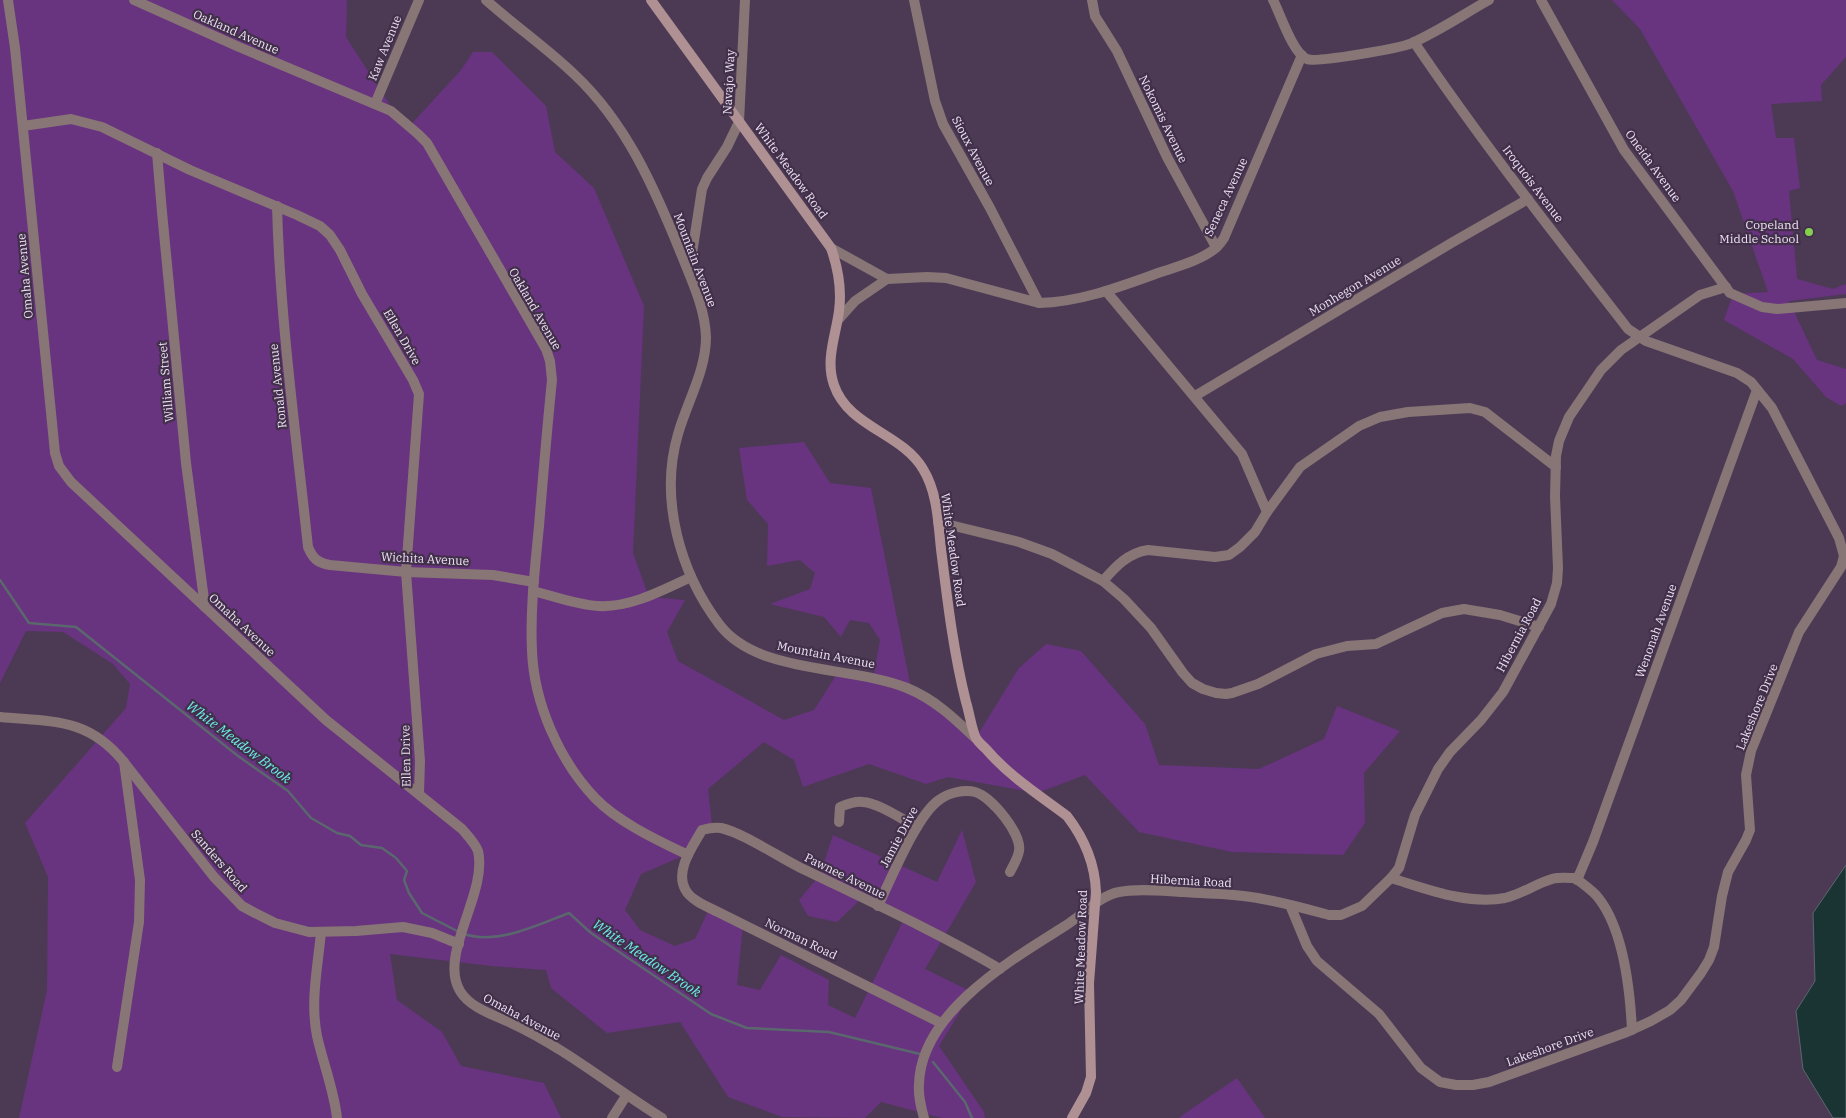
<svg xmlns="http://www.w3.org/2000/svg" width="1846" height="1118" font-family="'IBM Plex Serif',serif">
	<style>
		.green { fill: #68337f }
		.water { fill: #1a3434; stroke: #5a686e }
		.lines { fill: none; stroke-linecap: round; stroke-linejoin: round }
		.stream { stroke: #5a686e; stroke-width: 2.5 }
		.street { stroke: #887576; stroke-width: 10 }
		.secondary { stroke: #af9193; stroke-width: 10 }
		.poi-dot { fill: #84d04e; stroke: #422f4a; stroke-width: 2 }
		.labels { text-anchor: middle; stroke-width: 4.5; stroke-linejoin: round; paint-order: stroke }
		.street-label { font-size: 12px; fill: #eee3f4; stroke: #422f4a }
		.poi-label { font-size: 12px; fill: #eee3f4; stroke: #422f4a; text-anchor: end }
		.water-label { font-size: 14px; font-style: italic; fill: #6cefee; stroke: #422f4a }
	</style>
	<rect width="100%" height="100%" fill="#4c3a55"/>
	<g class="green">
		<polygon points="0,0 347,0 346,37 406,130 461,70 473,52 492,52 546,106 555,152 594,188 644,306 633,553 649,597 685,600 667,632 678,661 784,720 814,710 837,674 873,680 880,640 869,623 850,620 841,637 824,617 770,604 810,589 815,573 800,560 767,566 768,524 747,500 739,448 804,442 830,483 871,488 911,688 974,741 1019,668 1046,644 1081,651 1145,724 1159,765 1259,769 1324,739 1337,706 1400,731 1364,773 1365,823 1343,855 1232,852 1139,832 1085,775 1037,793 948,777 926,784 869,764 803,787 794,760 764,742 708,789 712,825 690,853 641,874 625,910 640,930 675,946 695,939 710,907 743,924 737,985 760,990 781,955 829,980 828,1005 855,1018 903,921 864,896 837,922 808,916 799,900 820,875 833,835 937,882 962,830 976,882 925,969 972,992 939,1046 984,1112 985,1118 942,1118 881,1102 865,1118 782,1117 728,1097 680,1022 607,1033 551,988 546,970 491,966 390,954 397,1000 442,1032 461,1066 544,1083 561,1118 19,1118 47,990 48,877 25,823 126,708 130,684 113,664 63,632 26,631 0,683"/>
		<polygon points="1612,0 1846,0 1846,57 1821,85 1822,101 1771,104 1776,138 1794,138 1800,188 1789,191 1797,279 1833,289 1846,284 1846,294 1789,301 1817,360 1846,369 1846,403 1841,406 1826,397 1793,359 1724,320 1733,294 1768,292 1733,191 1640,29"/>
		<polygon points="1237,1078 1265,1118 1179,1118 1184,1114"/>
	</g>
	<polygon class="water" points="1846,865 1846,1118 1833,1118 1803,1069 1796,1011 1815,981 1813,913"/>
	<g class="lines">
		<g class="stream">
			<polyline points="0,580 29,623 76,627 238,756 288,791 311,818 337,833 350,836 361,845 382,848 396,858 407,871 404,880 409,893 422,913 459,932"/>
			<path d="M464 934C498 945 537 925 569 913L591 933 711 1014 747 1028 829 1032 920 1054"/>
			<polyline points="933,1062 965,1102 972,1118"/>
		</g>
		<g class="street">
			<path d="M8 0 15 48 55 453 59 466 71 482 326 720 462 829C468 836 475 843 478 851 488 893 438 955 460 991 470 1008 494 1015 511 1023 565 1048 612 1087 662 1118"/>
			<path d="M134 0 239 47 391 111 418 134 427 143 546 349 550 361 552 380C547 429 543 477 539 526 535 568 530 609 532 651 534 703 559 760 595 798 618 822 657 840 688 855"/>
			<path d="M486 0C515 26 547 48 575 75 626 123 654 187 680 251 691 279 705 307 706 337 706 371 687 402 678 434 659 499 680 572 719 624 757 675 851 665 907 688 934 699 954 718 975 738"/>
			<polyline points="914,0 935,101 943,124 990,208 1039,303"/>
			<polyline points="1092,0 1095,16 1117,51 1167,157 1216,247"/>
			<path d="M1273 0C1280 13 1293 54 1307 59 1317 63 1401 48 1412 43 1439 31 1464 14 1489 0"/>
			<polyline points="1541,0 1624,150 1730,293 1762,307 1777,309 1846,303"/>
			<polyline points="375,104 419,0"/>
			<polyline points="23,126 71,119 102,127 190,170 297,215 320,226 330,235 340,250 362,294 413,380 419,394 406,572 420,761 419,794"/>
			<polyline points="157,153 162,212 186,463 205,607"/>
			<path d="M277 206C280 320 296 434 308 547 313 559 318 563 330 565L406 572 493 575 534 582"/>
			<polyline points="831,248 887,279"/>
			<polyline points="689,273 702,189 707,178 727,147 739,122 745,0"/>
			<polyline points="1106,291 1242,454 1267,512"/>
			<path d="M838 320 855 301 887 279 927 277 946 278 1039 303C1081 302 1122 286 1161 272 1179 266 1202 260 1217 247 1220 244 1222 241 1224 238L1302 55"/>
			<polyline points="1195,396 1453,242 1528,199"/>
			<polyline points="938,522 1019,542 1052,554 1103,581 1124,599 1151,628 1183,673 1192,683 1203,689 1216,693 1226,694 1232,693 1258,684 1316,654 1347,646 1376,644 1442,613 1464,609 1500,615 1539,627"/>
			<path d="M1103 581C1116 566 1128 553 1148 550L1215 557 1229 555 1240 547 1255 532 1267 512 1300 467 1359 426 1380 417 1408 412 1470 408 1485 412 1556 467"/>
			<path d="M533 591C554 596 576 605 598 606 630 608 663 590 691 577"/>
			<path d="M0 717C51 722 87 717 123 761L214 877 242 906 255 913 275 923 309 932 356 931 403 927 432 933 459 944"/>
			<path d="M839 822 840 807C847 804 855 801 863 802 879 803 903 820 917 827"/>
			<polyline points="1391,878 1399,868 1415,815 1438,769 1450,752 1481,720 1503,692 1551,604 1557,583 1558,568 1555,496 1556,456 1559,441 1569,417 1601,370 1621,350 1700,295 1726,287"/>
			<polyline points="1577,880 1593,842 1757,390"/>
			<path d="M1290 905 1307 946 1317 961 1379 1014 1421 1068 1440 1082 1456 1085H1473L1489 1082 1627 1032 1651 1021 1670 1010 1681 1000 1701 973 1709 960 1714 947 1722 896 1728 872 1746 840 1750 830 1746 775 1751 751 1799 632 1841 567 1844 556 1839 538 1772 408 1751 382 1737 373 1646 341 1628 329C1555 235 1481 141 1414 42"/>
			<path d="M878 906C891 879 917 815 939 800 948 793 964 789 975 792 992 797 1022 834 1019 851 1018 858 1013 866 1010 872"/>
			<path d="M321 932C318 966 310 1001 317 1036 323 1063 334 1090 337 1118"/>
			<path d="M941 1023 718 912C708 907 690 900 685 889 675 870 693 846 702 830 709 828 714 827 721 828 743 833 777 856 799 867 867 900 935 931 1000 969"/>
			<polyline points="117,1067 139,922 140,880 124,762"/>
			<polyline points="612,1118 626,1096"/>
			<path d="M924 1118C921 1107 918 1096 919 1084 921 1012 1011 960 1065 926 1081 916 1101 895 1119 892 1139 888 1163 891 1183 892 1206 894 1229 893 1251 897 1278 901 1303 908 1329 915H1341L1362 906 1391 878C1427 889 1467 905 1505 898 1522 894 1535 884 1552 879 1559 877 1568 878 1575 878 1582 883 1590 889 1596 895 1623 926 1630 990 1632 1030"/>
		</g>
		<path class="secondary" d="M651 0 831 248C838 268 842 289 839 311 836 335 825 360 834 385 848 427 902 433 923 469 939 495 938 528 942 557 948 606 954 654 966 702 969 711 972 731 976 738 978 742 983 746 986 749 1009 776 1039 795 1067 816 1084 838 1095 864 1096 892L1089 983 1091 1077 1086 1093 1072 1118"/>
	</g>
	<circle class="poi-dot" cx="1809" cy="232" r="5"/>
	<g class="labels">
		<g class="street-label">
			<text transform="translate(236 32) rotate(24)" y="4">Oakland Avenue</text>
			<text transform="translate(385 48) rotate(-68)" y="4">Kaw Avenue</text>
			<text transform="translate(729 82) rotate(-87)" y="4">Navajo Way</text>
			<text transform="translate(1163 119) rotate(64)" y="4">Nokomis Avenue</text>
			<text transform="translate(973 151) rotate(62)" y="4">Sioux Avenue</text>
			<text transform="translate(1653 166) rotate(54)" y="4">Oneida Avenue</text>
			<text transform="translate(791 171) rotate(54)" y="4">White Meadow Road</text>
			<text transform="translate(1533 184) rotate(53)" y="4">Iroquois Avenue</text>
			<text transform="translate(1226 197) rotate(-65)" y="4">Seneca Avenue</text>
			<text transform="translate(695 260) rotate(69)" y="4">Mountain Avenue</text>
			<text transform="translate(25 276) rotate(-95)" y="4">Omaha Avenue</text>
			<text transform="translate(1355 286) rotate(-31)" y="4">Monhegon Avenue</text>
			<text transform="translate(535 309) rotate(60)" y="4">Oakland Avenue</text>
			<text transform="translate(402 337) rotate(60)" y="4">Ellen Drive</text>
			<text transform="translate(166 382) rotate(-95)" y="4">William Street</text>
			<text transform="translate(278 386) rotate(-96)" y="4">Ronald Avenue</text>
			<text transform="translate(953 550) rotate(82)" y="4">White Meadow Road</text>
			<text transform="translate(425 559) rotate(3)" y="4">Wichita Avenue</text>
			<text transform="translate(242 625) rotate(43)" y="4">Omaha Avenue</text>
			<text transform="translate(1656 631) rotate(-70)" y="4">Wenonah Avenue</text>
			<text transform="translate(1519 635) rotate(-62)" y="4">Hibernia Road</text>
			<text transform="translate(826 655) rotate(11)" y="4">Mountain Avenue</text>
			<text transform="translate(1757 707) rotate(-68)" y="4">Lakeshore Drive</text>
			<text transform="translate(406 756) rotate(-91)" y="4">Ellen Drive</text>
			<text transform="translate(899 837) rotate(-62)" y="4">Jamie Drive</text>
			<text transform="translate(219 861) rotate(49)" y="4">Sanders Road</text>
			<text transform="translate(845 876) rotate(26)" y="4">Pawnee Avenue</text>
			<text transform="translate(1191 881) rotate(3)" y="4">Hibernia Road</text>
			<text transform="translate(801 939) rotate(26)" y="4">Norman Road</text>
			<text transform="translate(1081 947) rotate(-88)" y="4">White Meadow Road</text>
			<text transform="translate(522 1017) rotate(28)" y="4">Omaha Avenue</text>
			<text transform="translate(1550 1047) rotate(-20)" y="4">Lakeshore Drive</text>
		</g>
		<g class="poi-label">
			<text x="1799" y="229">Copeland<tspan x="1799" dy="14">Middle School</tspan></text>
		</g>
		<g class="water-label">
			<text transform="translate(239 742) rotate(37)" y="5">White Meadow Brook</text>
			<text transform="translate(647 958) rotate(34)" y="5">White Meadow Brook</text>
		</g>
	</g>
</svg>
